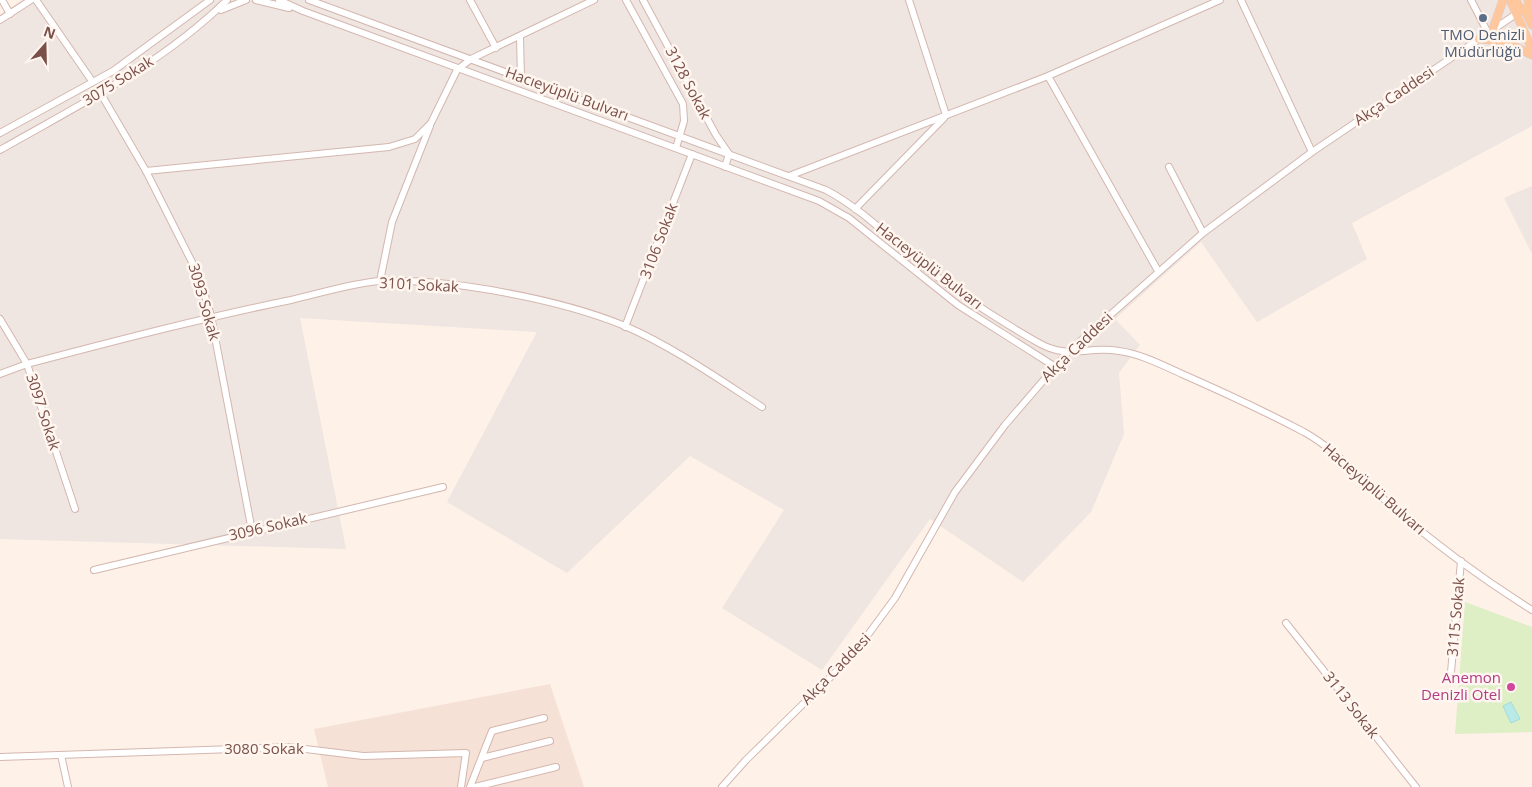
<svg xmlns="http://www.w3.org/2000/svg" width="1532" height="787" font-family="'Open Sans',sans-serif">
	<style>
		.residential { fill: #f6e1d6 }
		.industrial { fill: #efe5e1 }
		.green { fill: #deeec5 }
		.water { fill: #baeae7; stroke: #9fddd9 }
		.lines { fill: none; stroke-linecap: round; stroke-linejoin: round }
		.minor-casing { stroke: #d4b7af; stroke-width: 8 }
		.major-casing { stroke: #dacecc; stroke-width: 9 }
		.minor { stroke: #fff; stroke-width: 6 }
		.major { stroke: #ffc79e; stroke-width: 8 }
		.service-dot { fill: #5c6f8a; stroke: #fff6f0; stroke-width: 2 }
		.hotel-dot { fill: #d1479c; stroke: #fff6f0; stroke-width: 2 }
		.labels { text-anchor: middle; stroke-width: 5; stroke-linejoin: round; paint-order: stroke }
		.service-label { font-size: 15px; fill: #4e5e75; stroke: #fff6f0 }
		.street-label { font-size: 15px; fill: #7b5049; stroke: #fff6f0 }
		.hotel-label { font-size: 15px; fill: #b23c85; stroke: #fff6f0; text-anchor: end }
	</style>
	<rect width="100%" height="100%" fill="#fef1e8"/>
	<polygon class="residential" points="550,684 584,787 328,787 314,729"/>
	<g class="industrial">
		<polygon points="22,0 1532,0 1532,126 1352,223 1367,259 1257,322 1201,242 1115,319 1140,345 1119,373 1124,434 1091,512 1023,582 930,519 822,670 722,608 784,510 690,456 567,573 447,502 537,332 300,318 346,549 0,539 0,15"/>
		<polygon points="1532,186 1532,254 1504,198"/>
	</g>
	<polygon class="green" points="1465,602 1532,627 1532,732 1455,734"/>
	<polygon class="water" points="1511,702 1520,719 1511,723 1503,706"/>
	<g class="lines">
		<defs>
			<g id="minor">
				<polyline points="2,0 10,14"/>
				<polyline points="36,0 92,81"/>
				<polyline points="256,0 289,8"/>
				<polyline points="279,0 303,11 819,201 849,218 958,305 1054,366"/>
				<path d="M309 0 826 190C862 209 891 239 922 265 958 294 997 319 1037 342 1069 361 1087 345 1119 351 1141 354 1162 365 1182 374 1223 392 1264 411 1304 432 1338 451 1358 477 1387 502 1432 542 1481 578 1532 610"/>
				<polyline points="470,0 496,48"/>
				<polyline points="626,0 683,104 684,121 676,148"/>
				<polyline points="643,0 716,135 729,154 725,167"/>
				<polyline points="909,0 946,115"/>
				<polyline points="1241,0 1312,152"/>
				<polyline points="1471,0 1489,35"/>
				<polyline points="221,10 246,0"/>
				<polyline points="0,20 31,0"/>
				<polyline points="520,37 521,78"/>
				<polyline points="1048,76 1158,271"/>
				<polyline points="101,94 146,171 199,276 211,316 252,531"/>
				<polyline points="0,133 113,71 210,0"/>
				<path d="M0 150C79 105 162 64 227 0"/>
				<polyline points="1169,167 1203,233"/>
				<polyline points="146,171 389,147 415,139 431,123 457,70 471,59 594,0"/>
				<polyline points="789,176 1048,76 1220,0"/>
				<polyline points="855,209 944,118"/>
				<polyline points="380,281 392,222 430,126"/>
				<polyline points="0,319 27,364 75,509"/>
				<polyline points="625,327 692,154"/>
				<path d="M0 374 27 364C115 341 202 318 291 300 318 294 355 282 382 281 452 279 559 299 625 326 673 347 717 378 762 407"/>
				<polyline points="94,570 443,487"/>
				<polyline points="1286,623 1416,787"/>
				<polyline points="1451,672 1461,561"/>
				<polyline points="61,755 68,787"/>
				<polyline points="0,757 289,747 363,756 466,753 461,787"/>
				<polyline points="482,758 550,741"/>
				<polyline points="470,787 492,731 544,718"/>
				<polyline points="475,787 556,767"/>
				<polyline points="722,787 746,760 853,655 895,598 955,492 1005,425 1067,353 1203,233 1312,152 1519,12"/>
			</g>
			<g id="major">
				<polyline points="1510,0 1532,49"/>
				<polyline points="1516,0 1520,10"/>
				<polyline points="1528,0 1532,9"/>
				<polyline points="1524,8 1532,25"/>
				<polyline points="1493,29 1503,0"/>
				<polyline points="1479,39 1504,41 1532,55"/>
			</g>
		</defs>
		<use href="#minor" class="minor-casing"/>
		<use href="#major" class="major-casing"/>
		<use href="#minor" class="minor"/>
		<use href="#major" class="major"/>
	</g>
	<circle class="service-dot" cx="1483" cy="18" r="5"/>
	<circle class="hotel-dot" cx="1511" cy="687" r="5"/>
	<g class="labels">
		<g class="service-label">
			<text x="1483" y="40">TMO Denizli<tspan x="1483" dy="17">Müdürlüğü</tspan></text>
		</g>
		<g class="street-label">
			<text transform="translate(118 81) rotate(-32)" y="5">3075 Sokak</text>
			<text transform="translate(688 83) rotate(62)" y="5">3128 Sokak</text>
			<text transform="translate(567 94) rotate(20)" y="5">Hacıeyüplü Bulvarı</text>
			<text transform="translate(1394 96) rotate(-34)" y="5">Akça Caddesi</text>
			<text transform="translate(659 241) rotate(-69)" y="5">3106 Sokak</text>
			<text transform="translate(929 266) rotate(38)" y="5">Hacıeyüplü Bulvarı</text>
			<text transform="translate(419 285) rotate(3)" y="5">3101 Sokak</text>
			<text transform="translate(204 302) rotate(74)" y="5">3093 Sokak</text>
			<text transform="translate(1077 347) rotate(-44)" y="5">Akça Caddesi</text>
			<text transform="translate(43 412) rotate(72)" y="5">3097 Sokak</text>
			<text transform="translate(1374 489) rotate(41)" y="5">Hacıeyüplü Bulvarı</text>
			<text transform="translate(268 527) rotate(-13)" y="5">3096 Sokak</text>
			<text transform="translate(1456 617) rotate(-85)" y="5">3115 Sokak</text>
			<text transform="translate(836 669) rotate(-46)" y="5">Akça Caddesi</text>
			<text transform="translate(1351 705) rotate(52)" y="5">3113 Sokak</text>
			<text x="264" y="754">3080 Sokak</text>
		</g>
		<g class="hotel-label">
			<text x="1501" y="683">Anemon<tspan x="1501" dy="17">Denizli Otel</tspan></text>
		</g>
	</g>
	<g transform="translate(45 45) rotate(20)" stroke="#fff6f0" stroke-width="4" paint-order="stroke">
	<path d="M0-4L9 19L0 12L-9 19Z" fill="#7b5049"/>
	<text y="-8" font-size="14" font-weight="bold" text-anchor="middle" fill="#7b5049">N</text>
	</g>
</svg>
